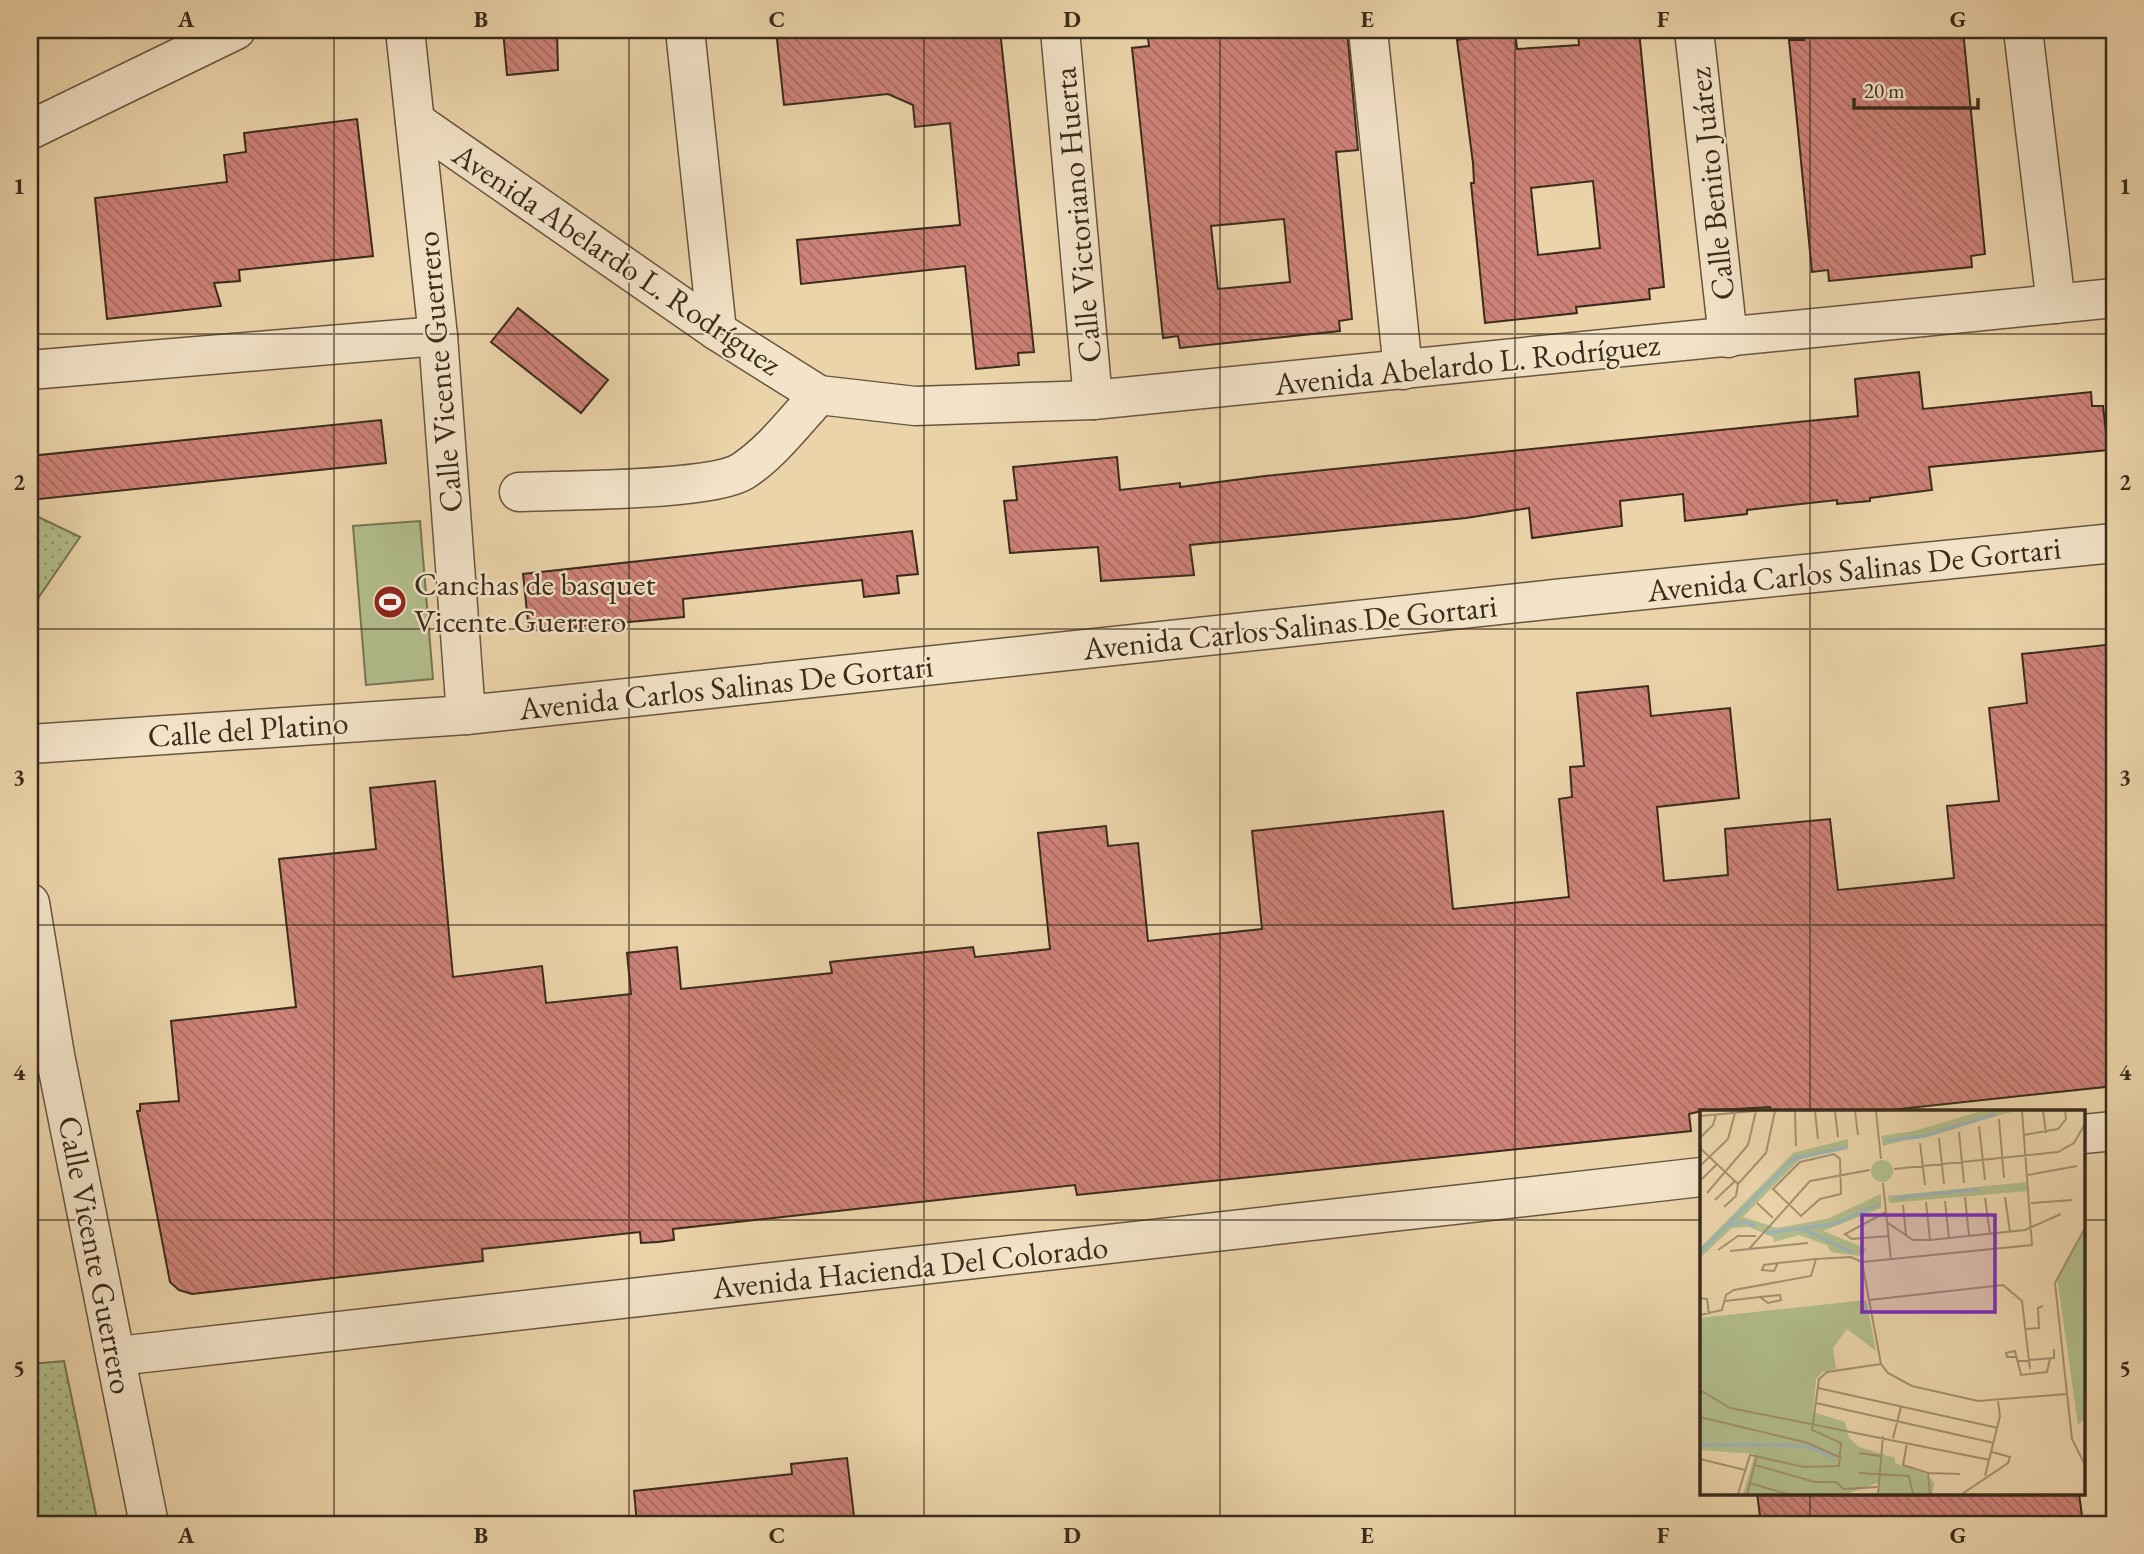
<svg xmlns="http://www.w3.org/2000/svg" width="2144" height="1554" font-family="'EB Garamond',serif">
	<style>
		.grass { fill: url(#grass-dots); stroke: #767554; stroke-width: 2 }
		.pitch { fill: #b2be8d; stroke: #767554; stroke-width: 2 }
		.building { fill: url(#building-back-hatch); stroke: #392c1c; stroke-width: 2; fill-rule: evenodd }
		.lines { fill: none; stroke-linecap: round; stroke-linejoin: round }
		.minor-casing { stroke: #665640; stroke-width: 41 }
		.minor { stroke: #f3e3c8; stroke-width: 38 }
		.grid { fill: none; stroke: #392c1c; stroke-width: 2; stroke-opacity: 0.55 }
		.labels { text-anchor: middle; stroke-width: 5; stroke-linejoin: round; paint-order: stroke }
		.street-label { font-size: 32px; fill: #392c1c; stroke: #f3e3c8 }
		.poi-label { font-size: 32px; fill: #392c1c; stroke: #f3e3c8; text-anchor: start }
		.inset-river { fill: none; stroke: #9fb5b5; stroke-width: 3.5 }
		.inset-road { fill: none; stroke: #a49171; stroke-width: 2 }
		.view { fill: #7b2cbf; fill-opacity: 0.15; stroke: #7b2cbf; stroke-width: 3.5 }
		.inset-edge { fill: none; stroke: #392c1c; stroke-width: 3.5 }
		.neatline { fill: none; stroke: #392c1c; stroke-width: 2.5 }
		.grid-label { font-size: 23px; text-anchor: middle; font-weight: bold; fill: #392c1c }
	</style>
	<defs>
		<pattern id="grass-dots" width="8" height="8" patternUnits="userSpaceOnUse" patternTransform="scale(1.75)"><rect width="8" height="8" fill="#b2be8d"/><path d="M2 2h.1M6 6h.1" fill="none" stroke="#929b72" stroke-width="1.8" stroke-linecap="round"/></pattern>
		<pattern id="building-back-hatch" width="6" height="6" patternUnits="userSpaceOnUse" patternTransform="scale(1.75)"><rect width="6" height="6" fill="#ce8278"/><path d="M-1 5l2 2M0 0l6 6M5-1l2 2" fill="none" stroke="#a86b62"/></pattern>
	</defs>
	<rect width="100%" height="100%" fill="#ecd4aa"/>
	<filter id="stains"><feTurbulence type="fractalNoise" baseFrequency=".00286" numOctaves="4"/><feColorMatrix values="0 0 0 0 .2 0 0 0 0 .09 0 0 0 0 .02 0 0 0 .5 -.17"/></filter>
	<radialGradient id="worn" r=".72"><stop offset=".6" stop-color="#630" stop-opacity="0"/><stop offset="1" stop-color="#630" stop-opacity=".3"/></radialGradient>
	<g class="grass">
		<polygon points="30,513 80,537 30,610"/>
		<polygon points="64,1361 98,1524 30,1524 30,1364"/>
	</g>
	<polygon class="pitch" points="420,521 433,679 366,685 353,526"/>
	<g class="building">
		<polygon points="503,30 557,30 558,70 507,75"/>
		<polygon points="776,30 1000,30 1034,352 1018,353 1019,365 976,369 965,266 801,284 797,240 960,225 950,123 915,127 913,105 888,94 784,105"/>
		<path d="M1147 30H1347L1358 150 1336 152 1352 319 1339 321 1340 331 1180 348 1178 336 1163 338 1132 48 1149 46ZM1284 219 1290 282 1218 289 1211 226Z"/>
		<path d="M1470 30H1515L1517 49 1579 45 1578 30H1639L1664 287 1649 289 1650 299 1576 307 1577 313 1485 323 1471 183H1474L1473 163 1457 40 1471 38ZM1593 181 1600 248 1538 255 1531 188Z"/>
		<polygon points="1803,30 1963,30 1985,254 1971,256 1972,267 1829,281 1828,270 1812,272 1789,40 1804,40"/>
		<polygon points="357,119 373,256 239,270 240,281 214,283 221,306 107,319 95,198 227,182 224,155 246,152 244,133"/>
		<polygon points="518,308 608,380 581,413 491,342"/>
		<polygon points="1919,372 1923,409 2091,392 2092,406 2103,406 2108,450 1929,467 1932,490 1870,498 1870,501 1837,504 1837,500 1747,510 1747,514 1685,521 1683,494 1620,501 1622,526 1532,538 1529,508 1466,518 1190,545 1194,575 1101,581 1098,547 1010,553 1004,501 1017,500 1013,467 1117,457 1120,490 1180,483 1180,487 1265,476 1858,416 1855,379"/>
		<polygon points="381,420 386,463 30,500 30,456"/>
		<polygon points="912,531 918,574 897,576 899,593 864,597 862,580 803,586 683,599 684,617 529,631 523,574"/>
		<polygon points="2114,644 2114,1086 1881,1111 1771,1111 1770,1107 1701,1111 1689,1114 1691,1131 1077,1195 1075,1185 673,1229 674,1240 658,1242 641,1243 640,1232 482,1249 483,1261 192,1294 179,1290 170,1282 137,1111 140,1111 140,1104 179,1101 171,1021 296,1007 279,859 376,849 370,788 435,781 453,977 542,966 546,1003 631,994 627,953 677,947 681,989 832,973 830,962 973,947 975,957 1050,949 1038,833 1106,826 1108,846 1138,843 1148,941 1262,929 1252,831 1443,811 1453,909 1569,897 1559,799 1572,797 1570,767 1584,766 1577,693 1648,686 1651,716 1730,708 1739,798 1657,807 1664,881 1728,875 1725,829 1830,819 1838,890 1954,878 1947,806 1999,801 1989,708 2027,703 2022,654"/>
		<polygon points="847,1458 855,1524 637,1524 634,1491 792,1474 791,1464"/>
		<polygon points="1757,1493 2079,1493 2083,1524 1761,1524"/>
	</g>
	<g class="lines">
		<defs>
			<g id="minor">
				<polyline points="405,30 438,336 466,715"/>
				<polyline points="685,30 717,331"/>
				<polyline points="1060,30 1093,400"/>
				<polyline points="1368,30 1403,370"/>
				<polyline points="1694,30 1728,338"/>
				<polyline points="2023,30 2056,304"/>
				<polyline points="415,121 717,331 819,395 915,406 1093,400 2114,298"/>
				<polyline points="30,130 236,30"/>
				<polyline points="30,370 438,336"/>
				<path d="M519 492C563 490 713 491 743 471 772 452 795 421 819 395"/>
				<polyline points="30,744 466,715 1555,599 2114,543"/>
				<polyline points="30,903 55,1055 149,1524"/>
				<polyline points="2083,1134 2114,1131"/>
				<polyline points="118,1356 1701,1177"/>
			</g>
		</defs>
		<use href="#minor" class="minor-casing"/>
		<use href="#minor" class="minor"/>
	</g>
	<path class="grid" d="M334 30V1524M629 30V1524M924 30V1524M1220 30V1524M1515 30V1524M1810 30V1111M30 334H2114M30 629H2114M30 925H2114M30 1220H1701M2083 1220H2114M1810 1493V1524"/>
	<defs>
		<symbol id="stadium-disc" viewBox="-11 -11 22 22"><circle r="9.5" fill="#8f2418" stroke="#f3e3c8"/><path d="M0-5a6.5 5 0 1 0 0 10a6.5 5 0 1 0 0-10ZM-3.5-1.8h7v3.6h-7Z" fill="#fff"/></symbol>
	</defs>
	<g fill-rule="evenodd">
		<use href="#stadium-disc" x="371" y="583" width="38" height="38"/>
	</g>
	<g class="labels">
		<g class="street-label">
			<text transform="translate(1711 184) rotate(-96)" y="11">Calle Benito Juárez</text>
			<text transform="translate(1077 215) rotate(-95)" y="11">Calle Victoriano Huerta</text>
			<text transform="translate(617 259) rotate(34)" y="11">Avenida Abelardo L. Rodríguez</text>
			<text transform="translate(1467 364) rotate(-6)" y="11">Avenida Abelardo L. Rodríguez</text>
			<text transform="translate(439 372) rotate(-95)" y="11">Calle Vicente Guerrero</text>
			<text transform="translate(1854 569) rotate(-6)" y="11">Avenida Carlos Salinas De Gortari</text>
			<text transform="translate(1290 627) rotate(-6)" y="11">Avenida Carlos Salinas De Gortari</text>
			<text transform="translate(726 687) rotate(-6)" y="11">Avenida Carlos Salinas De Gortari</text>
			<text transform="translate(248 729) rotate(-4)" y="11">Calle del Platino</text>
			<text transform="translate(96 1255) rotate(79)" y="11">Calle Vicente Guerrero</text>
			<text transform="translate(910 1267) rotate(-6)" y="11">Avenida Hacienda Del Colorado</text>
		</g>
		<g class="poi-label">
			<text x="414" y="595">Canchas de basquet<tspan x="414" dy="37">Vicente Guerrero</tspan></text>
		</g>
	</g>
	<g transform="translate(1700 1110)">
		<rect width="385" height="385" fill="#ecd4aa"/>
		<path d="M282 1H316L183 36 181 26 214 21ZM148 29V39L100 49 43 107 77 118 127 109 181 84V98L123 121 167 139 161 146 131 142 127 135 99 125 74 132 73 127 49 117 32 118 0 148V138L93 43ZM171 61a11 11 0 1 1 22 0a11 11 0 1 1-22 0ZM326 72 328 81 189 93 188 86ZM385 116V309L378 315 357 167ZM166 190 176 241 147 219 133 238 136 259 122 262 116 269 113 302 145 312 149 328 159 337 195 348V353L226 364 234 372 233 384H180L177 373 147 384H43L55 344 0 340V208Z" fill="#b2be8d"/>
		<path class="inset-river" d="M185 31 225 26 296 4M194 88 280 79M27 115 47 112 55 117M102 119 154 143M65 123 134 114 180 94M0 142 93 49 146 37M0 335H88L110 337 133 348"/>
		<path class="inset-road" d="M95 1 96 36M115 1 118 29M135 1 138 27M155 1 158 25M176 1 181 49M343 1 346 23M0 6 55 1M299 9 304 68M279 16 285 70M259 22 264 73M324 25 358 19 366 9 365 1M0 28 13 15 16 5M239 28 244 74M220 33 225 75M0 38 38 74M134 44 140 49 141 84 120 89 101 106 73 79 100 52ZM0 56 28 29 35 3M194 59 358 42 374 33 385 14M328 65 377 56M0 71 17 54M183 73 191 150M38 74 66 43 75 1M7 83 48 35 56 1M265 87 269 126M305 87 310 122M285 88 290 124M15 90 35 71M245 91 249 128M226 92 230 130M57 93 73 108M331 93 372 90M203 95 206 125M24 97 36 86 38 74M186 102 145 124 152 129 189 126M188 113 213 130H230L325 120 361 104M385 118 355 173 372 329 385 355M49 139 110 71 170 60M18 140 38 126H56M30 141 108 133M162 152 181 254 188 263 212 276 278 291 367 284M78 153 74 161 62 160 64 155 78 153 116 149 151 147 162 152 332 135 322 1M0 188 7 189 9 204M169 190 303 175 322 191 330 259M25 191 60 187 80 185 81 190 68 193 60 187M0 205 22 200 26 185 34 180 111 166 116 149M326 219 339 218 338 198 343 196M316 247H307L306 243 315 241 321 265 347 262 350 249M317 251 354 248V239M118 278 298 318M0 280 30 298 290 350M116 293 294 333M0 307 108 333 141 348M193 328 201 297M207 333 203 355 228 363 260 364M159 343 180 346M0 349 45 360M55 355 115 372H136L144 379 177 377M159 363 209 366 213 384M228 363 230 384M285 366 300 306 298 291M50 373 87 384M38 384 50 345 104 357 139 356 141 333 112 320 119 269 127 262 181 254M47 384 57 345M178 384 183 326M262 384 308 353 310 347 292 342"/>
		<path class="view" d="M162 105H295V202H162Z"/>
		<rect width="385" height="385" class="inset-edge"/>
	</g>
	<rect width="2144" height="1554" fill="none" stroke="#ecd4aa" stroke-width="77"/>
	<path d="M1854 98v10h124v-10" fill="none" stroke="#392c1c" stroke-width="3.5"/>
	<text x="1864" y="98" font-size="21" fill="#392c1c" stroke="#f3e3c8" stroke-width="5" paint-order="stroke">20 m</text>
	<rect x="38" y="38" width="2068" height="1478" class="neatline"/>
	<g class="grid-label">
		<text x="186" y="27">A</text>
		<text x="481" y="27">B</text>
		<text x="777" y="27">C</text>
		<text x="1072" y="27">D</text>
		<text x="1367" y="27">E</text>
		<text x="1663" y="27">F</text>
		<text x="1958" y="27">G</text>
		<text x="19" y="194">1</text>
		<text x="2125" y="194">1</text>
		<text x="19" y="490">2</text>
		<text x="2125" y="490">2</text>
		<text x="19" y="785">3</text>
		<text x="2125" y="785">3</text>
		<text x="19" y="1080">4</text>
		<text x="2125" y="1080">4</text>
		<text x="19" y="1376">5</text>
		<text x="2125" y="1376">5</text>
		<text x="186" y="1543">A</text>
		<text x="481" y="1543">B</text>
		<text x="777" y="1543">C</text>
		<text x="1072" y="1543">D</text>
		<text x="1367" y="1543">E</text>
		<text x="1663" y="1543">F</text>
		<text x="1958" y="1543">G</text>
	</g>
	<rect width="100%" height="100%" filter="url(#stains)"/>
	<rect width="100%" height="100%" fill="url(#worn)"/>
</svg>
